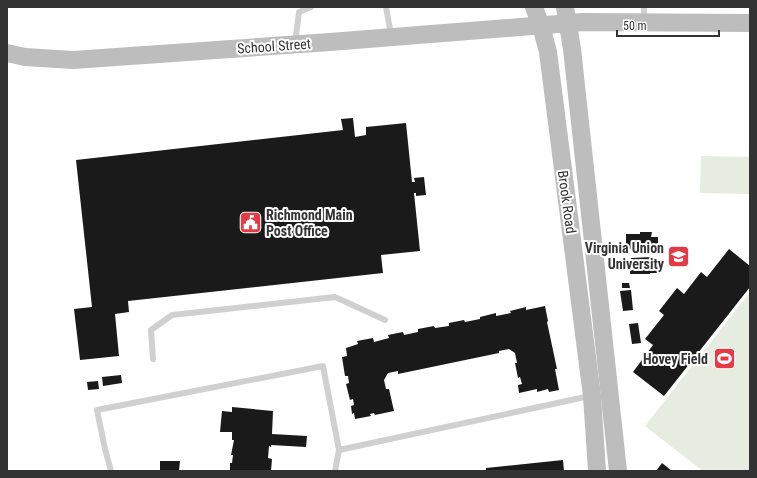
<svg xmlns="http://www.w3.org/2000/svg" width="757" height="478" font-family="'Roboto Condensed',sans-serif">
	<style>
		.green { fill: #e6ecdf }
		.building { fill: #1a1a1a }
		.lines { fill: none; stroke-linecap: round; stroke-linejoin: round }
		.lane { stroke: #d0d0d0; stroke-width: 6 }
		.secondary { stroke: #bdbdbd; stroke-width: 18 }
		.labels { text-anchor: middle; stroke-width: 4; stroke-linejoin: round; paint-order: stroke }
		.street-label { font-size: 14px; fill: #333; stroke: #fff }
		.poi-label { font-size: 14px; font-weight: bold; fill: #333; stroke: #fff; text-anchor: end }
	</style>
	<rect width="100%" height="100%" fill="#fff"/>
	<g class="green">
		<polygon points="701,156 750,157 750,194 700,193"/>
		<polygon points="750,292 750,471 703,471 645,426"/>
	</g>
	<g class="building">
		<polygon points="353,118 355,137 366,135 366,127 406,123 412,182 415,182 414,178 424,177 426,195 416,196 416,193 414,193 420,251 381,255 383,273 128,301 129,312 115,314 119,356 80,360 74,309 92,307 76,160 343,130 341,119"/>
		<polygon points="640,232 652,232 651,237 658,237 658,247 656,247 656,250 626,249 626,234 640,234"/>
		<polygon points="729,249 750,266 750,287 664,396 633,372 653,345 645,339 664,315 659,311 677,288 684,294 701,272 707,277"/>
		<polygon points="652,257 652,265 661,265 662,273 650,273 650,274 630,274 631,258"/>
		<polygon points="622,283 629,283 630,288 622,288"/>
		<polygon points="631,290 633,310 623,311 620,291"/>
		<polygon points="545,306 548,321 547,322 557,369 555,369 559,390 549,392 548,389 537,392 537,389 519,393 518,385 522,384 520,377 518,378 515,363 517,363 515,353 509,349 499,351 499,353 398,374 398,371 388,373 384,380 386,389 389,389 394,411 375,415 374,413 370,414 371,416 355,419 354,413 352,414 351,406 354,405 353,399 350,400 346,384 349,383 348,376 345,376 342,357 347,356 346,348 358,344 357,341 373,338 374,342 389,338 388,335 403,332 404,335 418,332 418,329 434,326 435,328 449,326 449,323 464,320 465,322 480,319 480,317 496,313 496,316 511,313 510,311 526,307 526,310"/>
		<polygon points="638,323 641,343 632,344 629,324"/>
		<polygon points="121,375 122,383 103,386 102,377"/>
		<polygon points="98,381 99,389 88,390 87,382"/>
		<polygon points="232,407 273,411 272,434 307,436 306,447 271,445 271,447 269,446 268,458 272,459 271,471 230,471 230,463 232,463 233,455 231,455 234,440 232,440 232,432 220,432 222,411 232,412"/>
		<polygon points="563,460 564,471 486,471 486,468"/>
		<polygon points="160,461 180,461 179,471 160,471"/>
		<polygon points="662,463 672,471 656,471"/>
	</g>
	<g class="lines">
		<g class="lane">
			<polyline points="386,7 391,35"/>
			<polyline points="644,21 644,7"/>
			<polyline points="295,43 299,12 311,7"/>
			<polyline points="153,359 151,330 172,315 335,297 385,320"/>
			<polyline points="111,471 105,449 97,410 323,366 339,450 590,396"/>
			<polyline points="335,471 339,450"/>
		</g>
		<g class="secondary">
			<polyline points="534,7 541,26 548,52 592,396 597,471"/>
			<polyline points="565,7 572,49 618,471"/>
			<polyline points="7,53 25,57 73,60 330,42 583,22 750,23"/>
		</g>
	</g>
	<defs>
		<symbol id="civic-square" viewBox="-11 -11 22 22"><rect x="-9" y="-9" width="18" height="18" rx="4" fill="#e63946" stroke="#fff"/><path d="M-.6-6.5H3V-4.5H.6V-3L4-1V1h2V6H-6V1h2V-1L-.6-3ZM-1.2 2.5V6h2.4V2.5Z" fill="#fff"/></symbol>
		<symbol id="university-square" viewBox="-11 -11 22 22"><rect x="-9" y="-9" width="18" height="18" rx="4" fill="#e63946" stroke="#fff"/><path d="M0-5L7-2L0 1L-7-2ZM-4 1L0 2.5L4 1V4Q0 6-4 4Z" fill="#fff"/></symbol>
		<symbol id="stadium-square" viewBox="-11 -11 22 22"><rect x="-9" y="-9" width="18" height="18" rx="4" fill="#e63946" stroke="#fff"/><path d="M0-5a6.5 5 0 1 0 0 10a6.5 5 0 1 0 0-10ZM-3.5-1.8h7v3.6h-7Z" fill="#fff"/></symbol>
	</defs>
	<g fill-rule="evenodd">
		<use href="#civic-square" x="238" y="210" width="25" height="25"/>
		<use href="#university-square" x="666" y="244" width="25" height="25"/>
		<use href="#stadium-square" x="712" y="346" width="25" height="25"/>
	</g>
	<g class="labels">
		<g class="street-label">
			<text transform="translate(274 46) rotate(-4)" y="5">School Street</text>
			<text transform="translate(567 202) rotate(82)" y="5">Brook Road</text>
		</g>
		<g class="poi-label">
			<text x="266" y="220" text-anchor="start">Richmond Main<tspan x="266" dy="16">Post Office</tspan></text>
			<text x="664" y="253">Virginia Union<tspan x="664" dy="16">University</tspan></text>
			<text x="708" y="364">Hovey Field</text>
		</g>
	</g>
	<rect width="757" height="478" fill="none" stroke="#333333" stroke-width="16"/>
	<path d="M617 30v6h102v-6" fill="none" stroke="#333333" stroke-width="2"/>
	<text x="623" y="30" font-size="12" fill="#333333" stroke="#ffffff" stroke-width="3" paint-order="stroke">50 m</text>
</svg>
